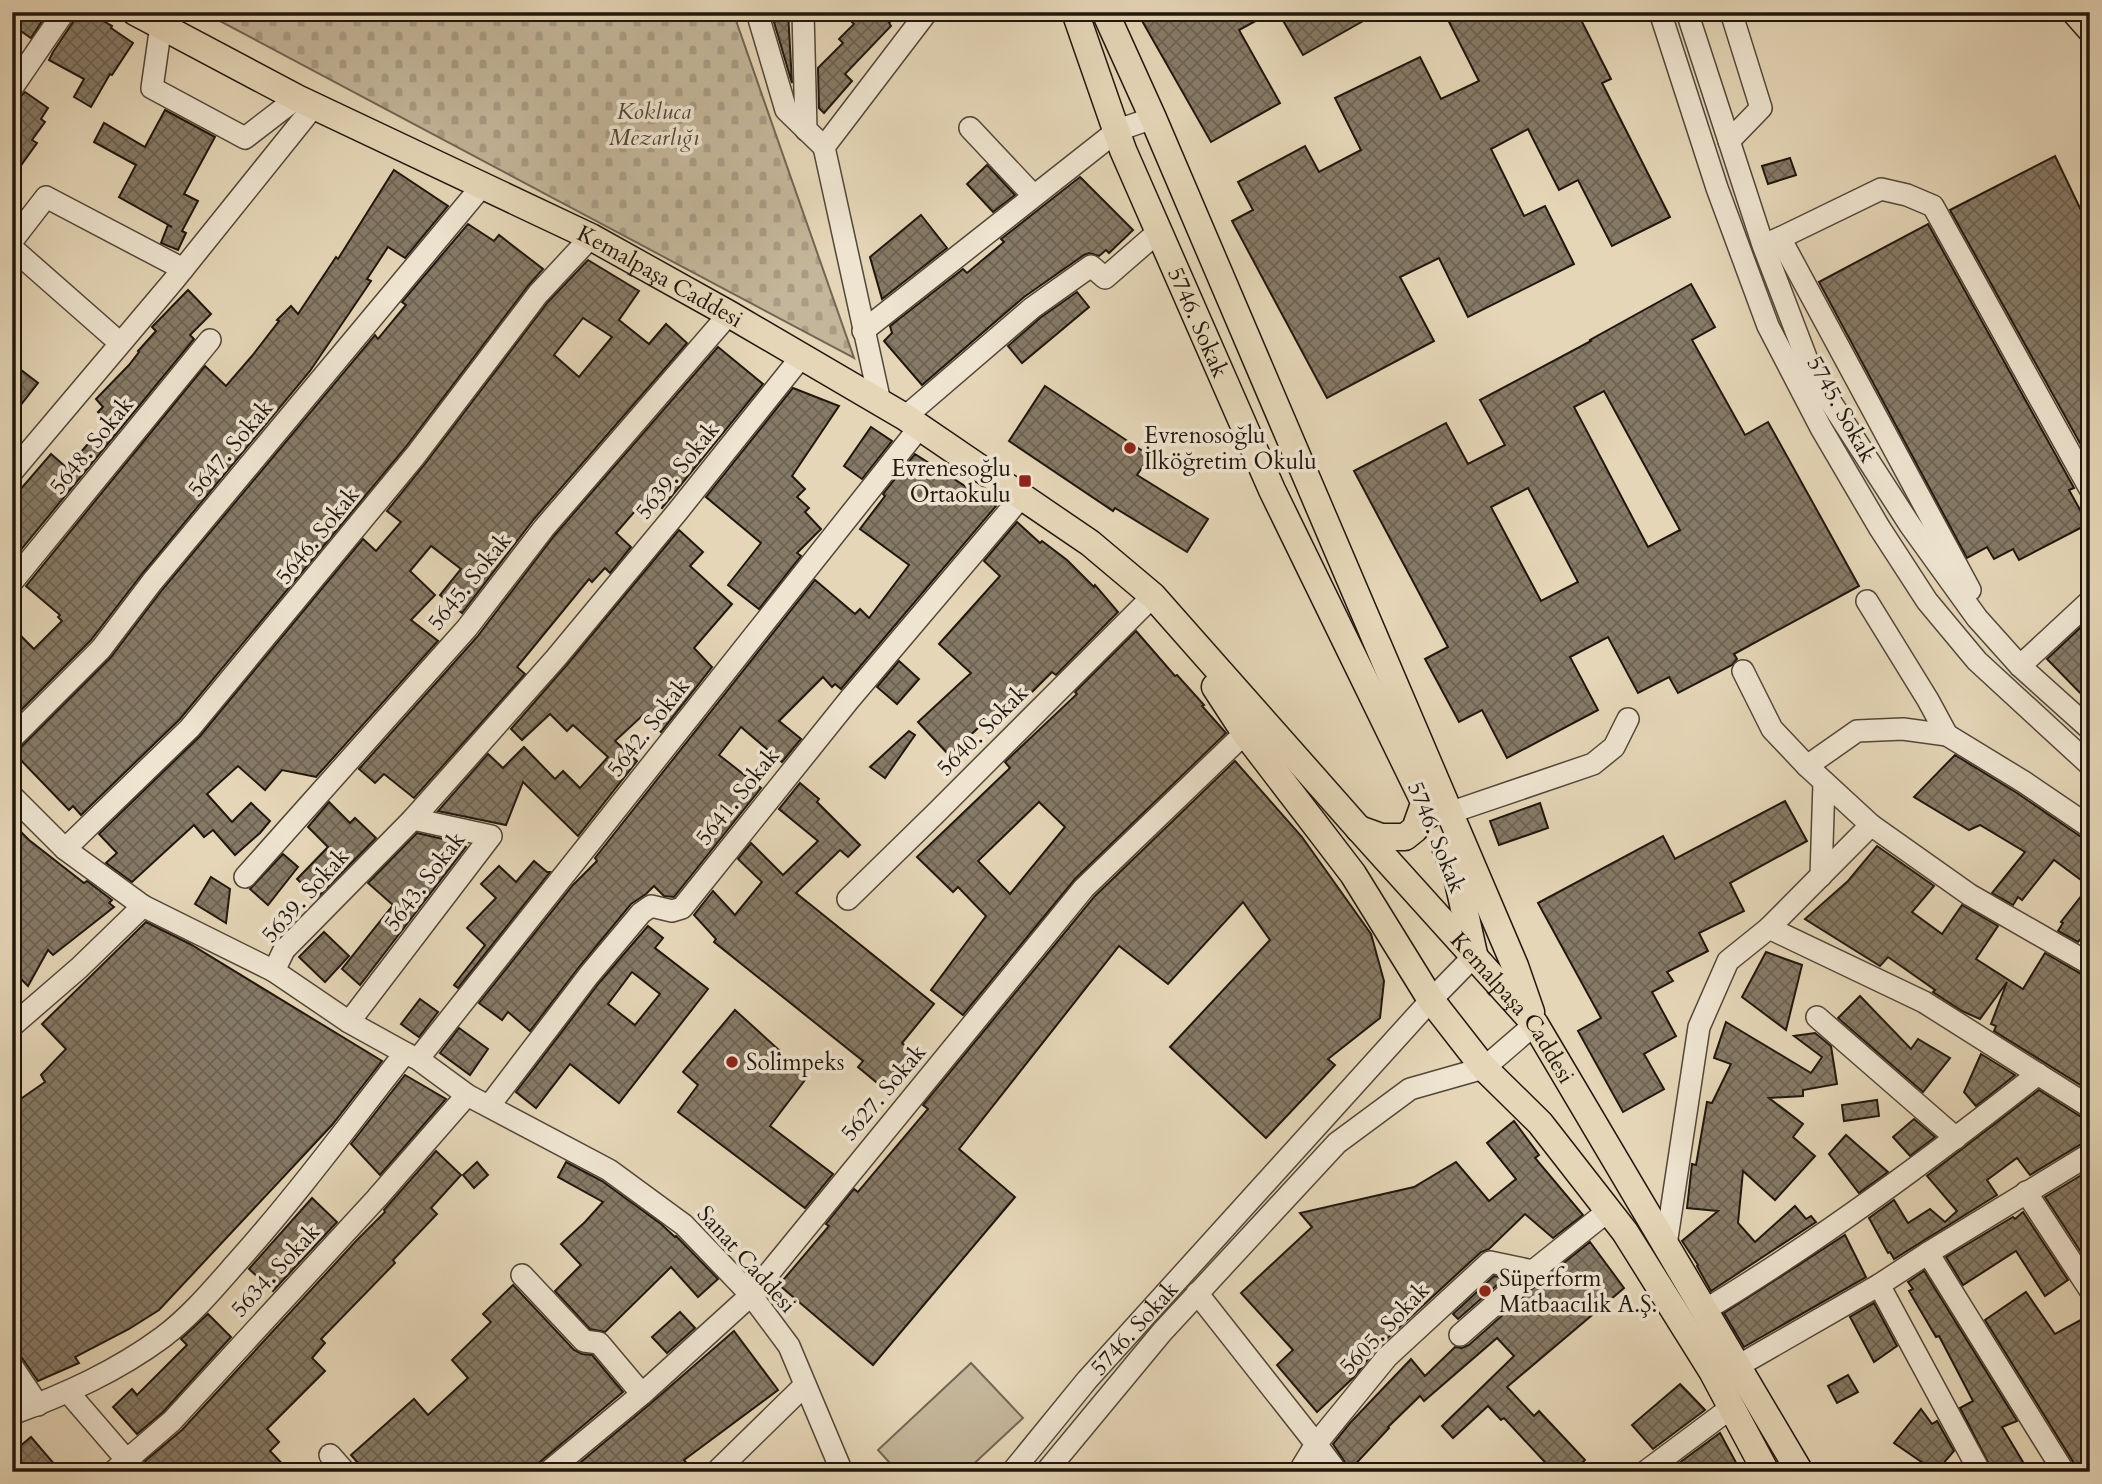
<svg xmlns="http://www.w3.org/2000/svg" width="2102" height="1484" font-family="Cardo,serif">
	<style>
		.cemetery { fill: url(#cemetery-stones); stroke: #726654; stroke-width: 2 }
		.pitch { fill: #c4b69a; stroke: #726654; stroke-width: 2 }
		.building { fill: url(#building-cross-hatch); stroke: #20170e; stroke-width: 2; fill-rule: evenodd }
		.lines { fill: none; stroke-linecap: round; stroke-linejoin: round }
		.minor-casing { stroke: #514738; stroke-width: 24 }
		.major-casing { stroke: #20170e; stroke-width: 29 }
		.minor { stroke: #eee4d0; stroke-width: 21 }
		.major { stroke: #e5d6b7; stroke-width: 26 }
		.poi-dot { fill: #8f2418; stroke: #eee4d0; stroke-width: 2.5 }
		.labels { text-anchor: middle; stroke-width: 7; stroke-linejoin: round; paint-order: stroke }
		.park-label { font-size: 23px; font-style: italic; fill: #514738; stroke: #eee4d0 }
		.street-label { font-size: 23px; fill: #20170e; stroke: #eee4d0 }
		.poi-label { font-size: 23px; fill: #20170e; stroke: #eee4d0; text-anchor: start }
	</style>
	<defs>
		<pattern id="cemetery-stones" width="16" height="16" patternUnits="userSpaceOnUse" patternTransform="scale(1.75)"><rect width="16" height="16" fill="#c4b69a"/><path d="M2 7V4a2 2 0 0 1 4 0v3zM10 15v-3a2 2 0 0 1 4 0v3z" fill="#a89c84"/></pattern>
		<pattern id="building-cross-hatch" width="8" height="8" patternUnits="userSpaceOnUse" patternTransform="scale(1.75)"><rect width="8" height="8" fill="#867a66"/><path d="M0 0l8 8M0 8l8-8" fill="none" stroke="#6d6352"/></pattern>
	</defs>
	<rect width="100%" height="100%" fill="#e5d6b7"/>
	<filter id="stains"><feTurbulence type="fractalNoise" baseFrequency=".00286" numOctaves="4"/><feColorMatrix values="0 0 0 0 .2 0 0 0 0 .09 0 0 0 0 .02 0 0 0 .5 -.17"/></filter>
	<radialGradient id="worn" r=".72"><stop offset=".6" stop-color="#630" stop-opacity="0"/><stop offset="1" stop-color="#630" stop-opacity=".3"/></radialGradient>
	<polygon class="cemetery" points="203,12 733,12 854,358"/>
	<polygon class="pitch" points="971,1363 1023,1418 965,1472 898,1472 878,1450"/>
	<g class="building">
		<polygon points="12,12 48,12 31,38 12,25"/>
		<polygon points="77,12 87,12 112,26 111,28 133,43 112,75 110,74 91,107 74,97 84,79 49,60 53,52 75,19"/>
		<polygon points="771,12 788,12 792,83"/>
		<polygon points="842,12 900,12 889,23 891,26 845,74 852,81 824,113 819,108 818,68 843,43 839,39 854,24"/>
		<polygon points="1137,12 1272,12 1239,30 1280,103 1211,142"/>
		<polygon points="1278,12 1379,12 1303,55"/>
		<polygon points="1444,12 1577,12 1611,79 1602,83 1670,217 1612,246 1578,180 1559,190 1528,129 1491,149 1524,216 1545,206 1574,264 1468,317 1439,258 1400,277 1434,341 1327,398 1232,221 1253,210 1238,182 1305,146 1319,172 1361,150 1335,98 1420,57 1441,99 1479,81"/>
		<polygon points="25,92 48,108 41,119 45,122 32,140 37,143 12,178 12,101 18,99"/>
		<polygon points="165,110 215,137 184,194 198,201 182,231 186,233 178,250 161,243 168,225 172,227 119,197 136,165 94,142 104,123 145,147"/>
		<polygon points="2055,156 2090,229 2090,461 1950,210"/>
		<polygon points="1790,158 1796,175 1768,184 1762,166"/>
		<polygon points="987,165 1015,195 993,212 967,184"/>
		<polygon points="394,170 448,206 405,258 388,247 367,279 371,281 310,371 142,574 91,640 12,719 12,627 34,649 62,621 58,617 60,615 26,586 205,366 226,386 252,356 279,321 277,320 291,306 298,314 336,257 338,259"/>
		<polygon points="1080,177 1133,230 1109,253 1106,250 1099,256 1089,253 1084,255 1024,297 922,385 884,341 892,333 890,326 963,269 967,273 1004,242 1001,239"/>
		<polygon points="921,215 947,248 882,299 870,257"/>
		<polygon points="468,224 494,241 499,235 543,269 528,286 405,448 180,719 81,815 73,806 69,810 12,751 21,747 111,657 162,590 375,335 378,339 406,305 402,302"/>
		<polygon points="1928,224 2074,488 2069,490 2088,524 2019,560 2013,549 1994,559 1987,547 1967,558 1819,282"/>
		<path d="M588 260 639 291 619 320 649 344 666 324 687 343 534 519 462 613 440 595 461 569 431 546 410 571 435 595 411 620 438 641 316 777 282 770 265 790 238 766 207 794 232 822 251 803 270 821 260 833 235 855 213 830 204 837 194 825 132 882 106 863 117 853 99 834 200 736 363 539 376 551 401 522 387 511 425 464 548 302ZM583 318 612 337 579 377 554 355Z"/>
		<path d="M1691 284 1715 327 1692 340 1745 435 1768 422 1859 586 1734 654 1737 659 1732 665 1678 693 1669 677 1638 693 1608 637 1570 657 1598 710 1507 758 1482 710 1459 722 1425 659 1448 647 1354 471 1446 423 1468 464 1505 445 1480 400 1591 341 1590 340ZM1604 391 1680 530 1648 547 1574 407ZM1528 488 1578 582 1541 601 1491 507Z"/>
		<polygon points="188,290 211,314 190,335 194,339 15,557 12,555 12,499 51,454 67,468 108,421 98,412 103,407 96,399 129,365 139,352 138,351 156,331 152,327"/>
		<polygon points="1077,292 1089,307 1022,363 1008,346 1040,318"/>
		<polygon points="718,347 763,384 662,508 648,496 616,533 631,547 610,573 605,568 592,582 589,579 517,667 525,674 414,798 384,774 375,783 359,769 477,637 554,536"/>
		<polygon points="12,363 38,383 12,416"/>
		<polygon points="1045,386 1150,456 1137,475 1208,519 1187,552 1115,508 1113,511 1009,441"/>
		<polygon points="793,388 839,406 792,476 805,489 797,497 809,508 805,512 821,529 797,553 801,556 759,609 728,585 761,543 706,497"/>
		<polygon points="871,427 892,441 862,479 844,466"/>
		<polygon points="915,454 996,506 841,689 835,684 832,687 823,677 779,721 801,739 782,762 741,727 719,755 761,788 674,897 664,896 654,886 646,894 631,904 579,967 530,1031 508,1012 502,1020 479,1003 573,885 597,861 595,858 815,580 855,614 860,609 869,618 909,565 860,529 885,496 883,494"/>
		<polygon points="1017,522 1040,543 1042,541 1067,560 1094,587 1095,585 1118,612 1056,675 1052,672 1013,711 1005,703 949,755 918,722 971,673 939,644 1000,576 984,561"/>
		<polygon points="679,530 703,552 690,566 732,604 694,648 712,667 661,732 643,715 615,741 637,761 578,836 523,782 506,825 438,811 488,754 503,768 524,747 555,779 563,771 580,788 608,757 573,725 567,731 550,714 522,740 511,729 566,666"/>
		<polygon points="2080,628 2090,639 2090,703 2047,659"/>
		<path d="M1136 631 1175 676 1177 675 1204 705 1202 706 1226 733 1075 879 963 1015 931 990 986 916 958 887 953 892 917 857 1010 768 1005 762 1077 694 1075 692ZM1039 802 1065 827 1010 894 978 861Z"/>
		<polygon points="899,661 919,679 897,704 877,687"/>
		<polygon points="909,731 915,735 885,778 870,767"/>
		<polygon points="1955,755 2017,793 2090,843 2090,927 2078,942 2058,931 2063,923 2061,922 2089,886 2054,860 2022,900 2018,897 2013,905 1992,893 2025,852 1980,825 1969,830 1914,797"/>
		<polygon points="1235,761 1302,837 1371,934 1384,981 1380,1018 1328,1059 1335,1065 1266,1138 1170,1047 1270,940 1243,902 1168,984 1119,946 959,1149 1015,1197 873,1365 779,1285 829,1226 826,1224 854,1189 858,1192 928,1109 923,1105 1094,897"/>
		<polygon points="800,783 819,799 817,802 860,845 848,857 840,850 796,893 934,1004 902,1043 916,1055 887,1091 858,1067 863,1061 714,942 716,939 694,915 713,891 735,915 762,882 738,859 751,843 783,875 818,841 779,809"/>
		<polygon points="1785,801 1807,841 1730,883 1744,911 1699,933 1708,951 1667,972 1673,981 1652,992 1676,1036 1644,1054 1664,1089 1623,1112 1578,1031 1601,1018 1538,903 1663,836 1675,859"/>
		<polygon points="329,802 350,823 355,818 376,838 317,898 297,879 328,847 308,827"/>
		<polygon points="1540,803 1548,828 1499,845 1490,821"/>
		<polygon points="12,823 29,840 84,883 87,881 112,900 109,903 114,907 53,955 48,950 28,986 12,970"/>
		<polygon points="417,833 460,843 466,847 360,985 342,969 393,905 368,883"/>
		<polygon points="1877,846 1934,886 1912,912 1942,934 1962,905 1998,926 1976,959 2023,989 2045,953 2083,975 2090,977 2090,1091 1994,1031 1996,1026 1991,1024 2007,982 1980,1019 1962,1011 1933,992 1935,990 1888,957 1880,966 1805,919 1848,881"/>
		<polygon points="283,854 298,867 268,905 250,889"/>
		<polygon points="534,861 547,872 550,872 458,988 454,985 485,945 467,928 496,898 481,884 499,866 516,882"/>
		<polygon points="211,877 230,889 226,923 195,904"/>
		<polygon points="146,922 190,944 382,1061 332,1125 159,1310 129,1329 75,1357 79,1363 38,1381 22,1358 12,1353 12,1105 45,1082 41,1075 66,1049 42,1024"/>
		<path d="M648 926 663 938 655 948 708 989 619 1103 570 1064 536 1108 516 1092 599 983ZM632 972 660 994 635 1025 608 1004Z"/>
		<polygon points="324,932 349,956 325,982 299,957"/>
		<polygon points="1766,952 1802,965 1786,1030 1742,997"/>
		<polygon points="1860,996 1911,1049 1918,1039 1950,1058 1923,1092 1838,1018"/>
		<polygon points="420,999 438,1012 419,1037 401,1024"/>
		<polygon points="735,1010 780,1051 779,1054 808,1076 770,1126 833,1174 805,1208 678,1112 698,1085 683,1072"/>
		<polygon points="1726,1022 1811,1073 1822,1057 1794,1036 1815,1033 1831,1046 1837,1084 1803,1090 1803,1096 1769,1098 1803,1124 1793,1137 1815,1156 1775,1200 1743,1171 1738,1223 1755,1242 1795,1206 1806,1219 1811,1216 1816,1222 1711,1291 1697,1266 1698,1265 1682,1241 1718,1211 1687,1208 1692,1164 1696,1165 1707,1102 1712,1103 1731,1064 1714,1058"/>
		<polygon points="459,1028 488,1049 470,1075 440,1053"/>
		<polygon points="1981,1054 2015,1075 1976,1106 1964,1092"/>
		<polygon points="405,1075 446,1099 380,1175 351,1144"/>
		<polygon points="2039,1090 2083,1118 2090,1120 2090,1141 2083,1143 2030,1175 2017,1158 1987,1180 1997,1195 1894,1259 1890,1252 1888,1253 1869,1218 1894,1200 1908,1223 1930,1209 1945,1222 1957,1211 1927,1176"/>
		<polygon points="1877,1100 1879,1116 1844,1121 1842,1105"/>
		<polygon points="1914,1119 1935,1137 1910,1156 1893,1137"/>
		<polygon points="1514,1121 1539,1155 1535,1158 1583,1215 1553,1238 1525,1214 1489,1249 1481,1252 1378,1347 1354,1377 1317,1412 1277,1365 1293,1350 1241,1293 1312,1227 1300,1213 1414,1187 1456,1162 1489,1201 1516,1179 1487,1143"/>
		<polygon points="1846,1135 1888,1172 1859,1193 1829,1154"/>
		<polygon points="436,1151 461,1175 431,1208 437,1214 393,1260 395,1263 321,1339 325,1343 312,1358 325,1371 267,1429 279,1442 270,1451 290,1472 150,1472 145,1461 182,1430 357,1240 385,1212 384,1210"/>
		<polygon points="477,1162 488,1175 474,1188 463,1175"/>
		<polygon points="566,1162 602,1181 661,1224 675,1237 676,1236 718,1279 698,1297 671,1267 605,1332 590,1329 555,1291 581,1265 561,1244 585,1222 603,1202 558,1177"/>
		<polygon points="2090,1170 2090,1266 2045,1197"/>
		<polygon points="312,1198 337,1222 273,1291 249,1269"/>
		<polygon points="2023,1212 2068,1280 2045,1296 2016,1251 1963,1285 1946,1257 2013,1217 2015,1219"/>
		<polygon points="1845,1235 1866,1277 1744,1347 1724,1313"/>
		<polygon points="1590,1242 1624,1288 1507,1387 1534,1416 1539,1411 1585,1460 1572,1472 1554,1472 1504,1418 1501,1420 1488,1406 1453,1438 1442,1426 1514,1356 1497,1338 1424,1401 1420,1396 1388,1427 1389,1428 1350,1470 1333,1444 1350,1423 1411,1359 1425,1376 1455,1347 1462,1348 1469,1345 1541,1281"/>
		<polygon points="1924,1271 2017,1421 2002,1427 2029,1472 1993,1472 1960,1408 1973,1401 1939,1336 1936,1337 1909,1291 1913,1289 1908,1282"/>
		<polygon points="1494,1276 1505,1278 1458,1319 1453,1314"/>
		<polygon points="513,1285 574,1350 582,1354 592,1355 623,1392 540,1462 535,1472 366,1472 351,1455 414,1399 428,1415 468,1378 452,1360 491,1322 483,1314"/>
		<polygon points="2026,1292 2055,1334 2090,1315 2090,1472 2077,1472 2075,1465 1985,1320"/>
		<polygon points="1874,1303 1897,1346 1874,1362 1850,1317"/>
		<polygon points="680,1312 695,1328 667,1353 652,1337"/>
		<polygon points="208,1314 231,1337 163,1412 137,1434 113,1407 132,1389 137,1395 187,1345 181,1339"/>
		<polygon points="734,1331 778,1390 684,1460 694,1472 569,1472 650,1404"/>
		<polygon points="1848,1375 1858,1392 1837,1403 1828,1386"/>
		<polygon points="1680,1384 1705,1410 1653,1449 1632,1425"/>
		<polygon points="1921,1409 1932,1424 1937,1421 1954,1451 1936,1472 1894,1443"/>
		<polygon points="1720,1433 1741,1472 1673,1472 1671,1469"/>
		<polygon points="31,1437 61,1472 21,1472 12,1462 12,1453"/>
	</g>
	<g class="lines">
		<defs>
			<g id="minor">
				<polyline points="757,12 786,110 824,147"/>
				<polyline points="803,12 806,130"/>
				<polyline points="1660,12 1717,188 1768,326 1821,428 1879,527 1927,601 1977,661 2090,765"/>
				<polyline points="1687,12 1763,245 1812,373 1910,525 1977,618 2020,666 2090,729"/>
				<polyline points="161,25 152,88 245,138 297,98"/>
				<polyline points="12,88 64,12"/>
				<polyline points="970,128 1033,195"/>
				<polyline points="1729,141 1761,108 1731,12"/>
				<polyline points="1780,238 1881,189 1907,195 1933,206 2090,489"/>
				<polyline points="12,241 46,197 183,269"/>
				<polyline points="1768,243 1780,238 1970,590"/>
				<polyline points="12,248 120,343"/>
				<polyline points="863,331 1118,130 1153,118"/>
				<polyline points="880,402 824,147 927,12"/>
				<polyline points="905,417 1032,308 1091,266 1105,278 1158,232"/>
				<polyline points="12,472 175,279 314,106"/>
				<polyline points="12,582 210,340"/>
				<polyline points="1867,601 1928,700 1947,735"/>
				<polyline points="2020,666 2090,601"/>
				<polyline points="1743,671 1772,729 1807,766 1871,825 1970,895 2090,964"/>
				<polyline points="12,738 101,649 152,582 482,186"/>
				<polyline points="1807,766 1857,731 1903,729 1947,735 2024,782 2090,827"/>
				<polyline points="12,796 65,849 143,906"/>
				<polyline points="1449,813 1593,764 1614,747 1628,719"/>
				<polyline points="65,849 190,728 415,456 538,294 591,237"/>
				<polyline points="1821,876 1824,782"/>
				<polyline points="245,877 467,628 544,528 729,314"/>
				<polyline points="848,899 936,813 1153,596"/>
				<polyline points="1769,928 1924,1002 2090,1107"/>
				<polyline points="1817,1017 1956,1138"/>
				<polyline points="349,1022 491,836 413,819"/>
				<polyline points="12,1026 79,968 143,906 274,971"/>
				<polyline points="407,1054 418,1059 467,1095 609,1170 684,1225 751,1295 789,1346 842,1472"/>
				<polyline points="418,1059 919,428"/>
				<polyline points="489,1106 589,975 641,913 651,906 672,911 682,908 849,700 1022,496"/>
				<polyline points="2026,1192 2090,1290"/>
				<polyline points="1666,1245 1699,1027 1728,961 1769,928 1871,825"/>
				<polyline points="1928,1253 2064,1472"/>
				<polyline points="522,1275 584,1341 599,1343 642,1394"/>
				<polyline points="1879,1285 1980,1472"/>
				<polyline points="1197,1293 1316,1444 1299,1472"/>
				<path d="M1705 1310C1821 1240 1931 1158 2038 1074"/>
				<polyline points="1460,1335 1533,1271 1608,1211"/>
				<polyline points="12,1366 38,1405"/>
				<polyline points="1738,1366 1879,1285 1928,1253 2090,1154"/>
				<polyline points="68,1392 137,1472"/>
				<path d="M12 1414C66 1394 117 1371 163 1337 192 1315 215 1287 238 1261 297 1195 350 1123 405 1053L349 1022 274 971 284 950 413 819 556 658 678 511 802 356"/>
				<polyline points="330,1455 345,1472"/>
				<polyline points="113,1472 172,1421 377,1198 467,1095"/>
				<polyline points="548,1472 642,1394 751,1295 1084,888 1245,733"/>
				<polyline points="716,1472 805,1385"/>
				<path id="s1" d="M1012 1472 1087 1380 1431 1000 1474 956"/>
				<polyline points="1046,1472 1162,1332 1337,1143 1410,1089 1484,1068 1535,1024"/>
				<polyline points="1337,1472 1316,1444 1387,1357 1490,1262 1533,1271"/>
				<polyline points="1645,1472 1732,1407"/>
			</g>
			<g id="major">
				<path id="s2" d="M135 12 297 98 591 237 729 314 905 417 1090 543 1153 596 1359 829 1535 1024 1800 1472"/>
				<path id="s3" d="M1075 12 1123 150 1272 490 1430 814"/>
				<polyline points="1105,12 1153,118 1515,966 1531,1012"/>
				<polyline points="2075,12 2090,29"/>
				<polyline points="1215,687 1245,733 1353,874 1431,1000 1484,1068 1540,1123 1625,1232 1712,1371 1766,1472"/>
				<polyline points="1359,829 1381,837 1405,837 1415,829 1425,801"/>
				<polyline points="1446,850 1457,877 1474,954"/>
			</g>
		</defs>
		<use href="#minor" class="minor-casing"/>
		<use href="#major" class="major-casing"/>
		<use href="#minor" class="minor"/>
		<use href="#major" class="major"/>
	</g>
	<g class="poi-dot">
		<circle cx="1130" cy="448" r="7"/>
		<rect x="1018" y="474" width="14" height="14" rx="3.5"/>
		<circle cx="732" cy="1062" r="7"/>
		<circle cx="1485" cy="1291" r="7"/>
	</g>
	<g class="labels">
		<g class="park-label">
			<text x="654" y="119">Kokluca<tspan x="654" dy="26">Mezarlığı</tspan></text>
		</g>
		<g class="street-label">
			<text dy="8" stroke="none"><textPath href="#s2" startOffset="588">Kemalpaşa Caddesi</textPath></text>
			<text dy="8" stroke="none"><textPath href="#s3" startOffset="334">5746. Sokak</textPath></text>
			<text transform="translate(1842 409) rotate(61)" y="8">5745. Sokak</text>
			<text transform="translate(91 445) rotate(-51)" y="8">5648. Sokak</text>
			<text transform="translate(230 448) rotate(-50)" y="8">5647. Sokak</text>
			<text transform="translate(677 470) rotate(-51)" y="8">5639. Sokak</text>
			<text transform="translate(317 535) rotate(-51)" y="8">5646. Sokak</text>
			<text transform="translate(469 581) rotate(-51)" y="8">5645. Sokak</text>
			<text transform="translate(648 727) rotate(-52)" y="8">5642. Sokak</text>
			<text transform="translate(982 730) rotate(-45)" y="8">5640. Sokak</text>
			<text transform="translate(737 796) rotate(-51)" y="8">5641. Sokak</text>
			<text transform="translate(1437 837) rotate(68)" y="8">5746. Sokak</text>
			<text transform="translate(424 881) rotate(-53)" y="8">5643. Sokak</text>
			<text transform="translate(305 895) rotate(-48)" y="8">5639. Sokak</text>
			<text dy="8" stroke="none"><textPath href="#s2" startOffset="1724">Kemalpaşa Caddesi</textPath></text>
			<text transform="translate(883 1092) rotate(-50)" y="8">5627. Sokak</text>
			<text transform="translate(747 1259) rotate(48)" y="8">Sanat Caddesi</text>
			<text transform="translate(275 1270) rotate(-47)" y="8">5634. Sokak</text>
			<text dy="8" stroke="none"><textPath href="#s1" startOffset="189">5746. Sokak</textPath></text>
			<text transform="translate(1384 1328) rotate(-46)" y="8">5605. Sokak</text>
		</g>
		<g class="poi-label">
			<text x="1144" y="443">Evrenosoğlu<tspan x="1144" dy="26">İlköğretim Okulu</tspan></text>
			<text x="1011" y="476" text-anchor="end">Evrenesoğlu<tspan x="1011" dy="26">Ortaokulu</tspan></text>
			<text x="746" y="1070">Solimpeks</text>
			<text x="1499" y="1286">Süperform<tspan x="1499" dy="26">Matbaacılık A.Ş.</tspan></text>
		</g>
	</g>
	<rect width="2102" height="1484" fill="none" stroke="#e5d6b7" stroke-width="42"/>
	<rect x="14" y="14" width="2074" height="1456" fill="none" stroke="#20170e" stroke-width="3.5"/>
	<rect x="21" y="21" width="2060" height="1442" fill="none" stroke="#20170e" stroke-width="2"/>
	<rect width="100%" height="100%" filter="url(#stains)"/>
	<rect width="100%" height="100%" fill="url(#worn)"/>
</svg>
